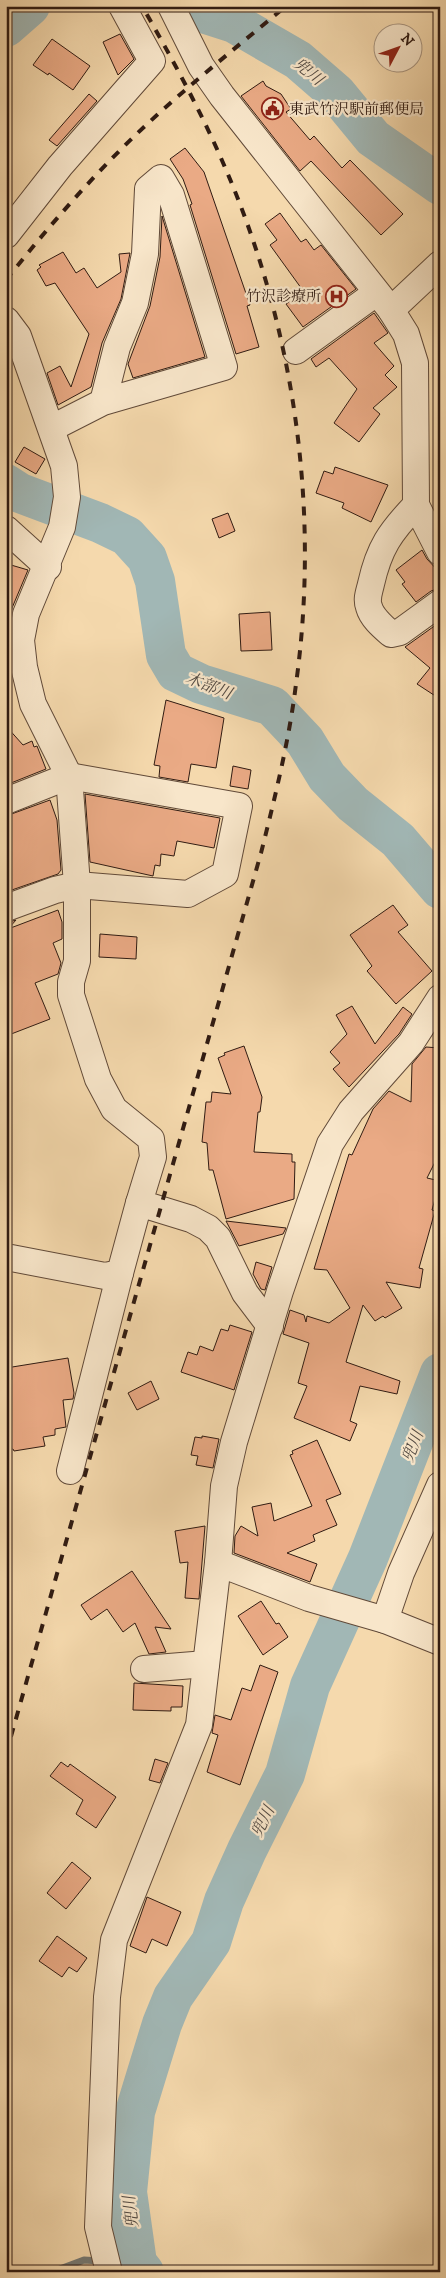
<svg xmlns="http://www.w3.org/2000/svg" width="446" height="2278" font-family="'IM FELL DW Pica','Noto Serif JP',serif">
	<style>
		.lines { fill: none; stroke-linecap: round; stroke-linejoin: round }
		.stream { stroke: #747974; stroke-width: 7 }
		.river { stroke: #a1b7b5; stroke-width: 40 }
		.building { fill: #eaaa85; stroke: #301b12 }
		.minor-casing { stroke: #614a39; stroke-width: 28 }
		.minor { stroke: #f8e6ca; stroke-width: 26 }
		.rail { stroke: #301b12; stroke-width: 4; stroke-dasharray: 9 9; stroke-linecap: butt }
		.labels { text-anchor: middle; stroke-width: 4.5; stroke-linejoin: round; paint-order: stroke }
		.poi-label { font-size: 15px; fill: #301b12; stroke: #f8e6ca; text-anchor: start }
		.water-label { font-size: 16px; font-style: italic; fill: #524a43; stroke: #f8e6ca }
	</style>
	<rect width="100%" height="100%" fill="#f5d9ad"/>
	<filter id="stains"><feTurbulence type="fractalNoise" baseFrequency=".004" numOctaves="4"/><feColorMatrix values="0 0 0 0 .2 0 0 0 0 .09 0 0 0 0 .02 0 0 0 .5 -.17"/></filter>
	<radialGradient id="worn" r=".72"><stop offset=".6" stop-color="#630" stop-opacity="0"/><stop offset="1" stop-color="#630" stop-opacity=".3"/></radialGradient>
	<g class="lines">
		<g class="stream">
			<polyline points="111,2262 137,2263"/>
			<polyline points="52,2272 84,2260 100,2261"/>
		</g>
		<g class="river">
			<polyline points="181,6 234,23 298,60 336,93 373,138 440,185"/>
			<polyline points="6,27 30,6"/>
			<polyline points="6,484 20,493 100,523 127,536 147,558 155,581 166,655 176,672 201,684 272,706 305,741 327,777 353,804 398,840 440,889"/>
			<polyline points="144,2272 137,2263 127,2192 135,2112 162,2024 173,1997 211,1942 224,1901 247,1850 285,1774 310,1686 368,1558 440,1373"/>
		</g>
	</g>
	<g class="building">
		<polygon points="120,34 134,59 118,75 103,42"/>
		<polygon points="52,39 90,66 73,90 49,73 48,75 33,65"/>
		<polygon points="263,81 266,86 281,94 291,109 286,112 310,140 314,136 342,168 350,160 403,214 381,235 311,161 300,171 241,96"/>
		<polygon points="89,94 97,101 57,146 49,140"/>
		<polygon points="185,148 204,172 250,305 247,306 259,347 236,354 190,205 192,204 183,179 170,159"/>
		<polygon points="280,213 301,242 306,239 314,250 321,245 356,289 303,327 286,304 304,292 270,245 277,240 265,224"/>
		<polygon points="162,216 205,357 133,378 128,364 150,306 160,257"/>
		<polygon points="63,252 76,273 84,268 97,288 121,272 119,254 130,253 121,299 102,343 91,387 58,405 47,373 60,366 71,387 89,334 55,283 46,286 37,270 41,267 39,265"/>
		<polygon points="374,313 388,333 374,343 394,366 385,375 397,387 373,408 380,414 359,442 334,423 357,389 329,358 316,367 311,359"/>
		<polygon points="24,447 45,459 36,474 15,462"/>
		<polygon points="335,467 388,485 371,522 342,508 344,503 316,493 324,471 333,474"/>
		<polygon points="228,513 235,531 219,538 212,519"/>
		<polygon points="422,550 427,559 440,573 440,588 431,591 416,602 402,584 405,582 396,570"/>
		<polygon points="11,565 28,570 12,608 7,634 6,578"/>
		<polygon points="270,612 272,650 241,651 239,614"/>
		<polygon points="440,622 440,699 417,684 430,668 405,647"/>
		<polygon points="166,700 224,718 216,768 191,764 188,782 159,777 160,766 154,765"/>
		<polygon points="6,726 23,745 32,741 34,747 37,746 46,769 6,785"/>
		<polygon points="233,766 251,770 248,789 230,786"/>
		<polygon points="85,794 220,818 214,848 177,841 174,856 161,854 160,866 155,865 153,876 90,862"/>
		<polygon points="50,800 57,820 61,870 58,874 6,892 6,816"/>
		<polygon points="393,905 408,925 398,932 432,971 396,1004 367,971 372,966 350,935"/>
		<polygon points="58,910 62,922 62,939 53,943 61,963 58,974 35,983 50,1019 6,1036 6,923 16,920 8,929"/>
		<polygon points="100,934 137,937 136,959 99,957"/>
		<polygon points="352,1006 375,1044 403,1007 412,1014 399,1034 349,1087 333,1069 340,1063 330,1052 347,1034 336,1015"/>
		<polygon points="244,1046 262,1097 260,1112 258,1112 254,1152 292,1154 292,1162 295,1162 294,1199 226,1219 213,1170 209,1170 207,1143 202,1142 206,1102 211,1102 212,1092 231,1094 218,1058 225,1055 224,1053"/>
		<polygon points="426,1047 440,1048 440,1152 427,1178 440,1181 432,1210 435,1211 419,1268 423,1269 420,1288 386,1282 402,1308 385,1318 383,1316 375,1321 363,1305 346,1362 400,1381 397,1394 360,1386 350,1421 357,1424 350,1441 294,1418 307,1386 298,1383 309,1343 283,1334 290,1310 304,1315 306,1322 307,1316 329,1323 350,1308 327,1270 314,1269 349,1154 352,1155 373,1109 389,1091 411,1102 412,1064"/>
		<polygon points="226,1221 286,1228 283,1234 239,1246"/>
		<polygon points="256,1262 272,1267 265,1290 261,1289 253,1274"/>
		<polygon points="230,1325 252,1332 234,1390 181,1372 188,1352 197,1355 200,1346 213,1351 221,1329 228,1331"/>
		<polygon points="68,1358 74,1393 73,1399 63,1400 66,1427 55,1429 55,1435 43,1437 45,1446 14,1451 13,1449 6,1450 6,1368"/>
		<polygon points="151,1381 159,1399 137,1410 128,1393"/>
		<polygon points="202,1436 219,1439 213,1468 196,1465 198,1456 191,1455 195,1437 202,1438"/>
		<polygon points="317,1440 341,1494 326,1500 337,1525 313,1535 315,1541 287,1553 317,1564 310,1582 234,1553 235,1536 241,1526 258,1536 252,1507 271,1503 274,1521 312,1506 290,1455 293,1454 292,1451"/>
		<polygon points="205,1526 199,1599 185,1598 188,1562 180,1563 175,1531"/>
		<polygon points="132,1571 171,1629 155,1627 166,1652 149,1654 135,1623 123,1632 107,1609 91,1620 81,1605"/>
		<polygon points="261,1601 276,1624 279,1623 288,1637 263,1655 238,1616"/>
		<polygon points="260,1665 278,1672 240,1785 207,1772 218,1735 212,1733 215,1715 231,1720 242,1688 251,1691"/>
		<polygon points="134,1683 183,1686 182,1707 171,1707 171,1711 133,1710"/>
		<polygon points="155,1759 168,1763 160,1783 149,1780"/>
		<polygon points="61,1762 68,1767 70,1764 116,1797 96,1828 76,1814 83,1800 50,1776"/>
		<polygon points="72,1862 91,1878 66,1909 47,1893"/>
		<polygon points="147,1897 181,1912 167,1946 152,1939 146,1953 130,1946"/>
		<polygon points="57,1936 87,1958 77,1972 69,1967 62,1977 39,1961"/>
	</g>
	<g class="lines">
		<defs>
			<g id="minor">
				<polyline points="171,6 201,66 222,96 391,310 406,334 415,363 416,505 440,552"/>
				<polyline points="6,235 60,166 152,61 122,6"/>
				<polyline points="391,310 440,264"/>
				<polyline points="6,320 18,336 64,466 67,497 62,527 26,614 21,640 24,667 33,704 69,776 77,885 77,961 71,982 71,995 98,1079 114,1109 151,1139 153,1157 139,1203 191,1219 208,1228 218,1238 245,1293 270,1326"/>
				<polyline points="296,351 376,293"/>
				<polyline points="52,428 103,402 224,367 171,195 161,178 148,189 145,254 135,303 117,347 103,402"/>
				<path d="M416 505C390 532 379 548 371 584 369 593 366 599 369 607 372 618 383 627 391 634L400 632 440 603"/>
				<polyline points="6,529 48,567"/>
				<polyline points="6,801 69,776 239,806 225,874 188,894 77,885 55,890 6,908"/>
				<polyline points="6,1257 105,1276 120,1273 139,1203"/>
				<polyline points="70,1471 120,1273"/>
				<polyline points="218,1563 309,1598 385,1620 440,1642"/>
				<polyline points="385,1620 401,1573 440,1485"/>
				<polyline points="144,1669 206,1664"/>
				<polyline points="109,2272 98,2227 107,1997 114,1940 199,1725 218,1563 224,1486 234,1442 280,1291 330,1144 351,1111 411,1043 440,998"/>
			</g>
		</defs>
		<use href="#minor" class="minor-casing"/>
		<use href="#minor" class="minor"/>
		<g class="rail">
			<path d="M6 280C49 226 94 174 144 127 189 85 238 46 286 6"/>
			<path d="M6 1754 261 853C275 797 289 741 296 684 320 511 295 332 227 172 203 115 173 60 142 6"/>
		</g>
	</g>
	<defs>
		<symbol id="civic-ring" viewBox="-11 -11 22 22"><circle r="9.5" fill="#f8e6ca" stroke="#8f2418" stroke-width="1.5"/><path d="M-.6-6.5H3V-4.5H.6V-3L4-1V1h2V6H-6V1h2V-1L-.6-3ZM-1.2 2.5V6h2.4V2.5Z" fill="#8f2418"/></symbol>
		<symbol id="hospital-ring" viewBox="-11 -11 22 22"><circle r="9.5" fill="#f8e6ca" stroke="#8f2418" stroke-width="1.5"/><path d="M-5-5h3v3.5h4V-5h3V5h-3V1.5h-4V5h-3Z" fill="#8f2418"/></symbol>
	</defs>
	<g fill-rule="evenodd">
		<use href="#civic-ring" x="260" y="96" width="25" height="25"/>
		<use href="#hospital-ring" x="324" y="284" width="25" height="25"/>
	</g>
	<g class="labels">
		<g class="poi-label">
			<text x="289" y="114">東武竹沢駅前郵便局</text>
			<text x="321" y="301" text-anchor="end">竹沢診療所</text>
		</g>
		<g class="water-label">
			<text transform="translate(309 71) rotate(39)" y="6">兜川</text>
			<text transform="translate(209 685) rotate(21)" y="6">木部川</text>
			<text transform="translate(412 1446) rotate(-69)" y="6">兜川</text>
			<text transform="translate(262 1821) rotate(-64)" y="6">兜川</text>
			<text transform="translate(130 2212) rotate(-97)" y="6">兜川</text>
		</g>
	</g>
	<rect width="446" height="2278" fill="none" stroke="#f5d9ad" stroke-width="25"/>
	<rect x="8" y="8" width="431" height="2263" fill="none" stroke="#301b12" stroke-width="2.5"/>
	<rect x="12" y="12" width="421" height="2253" fill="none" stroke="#301b12"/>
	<g transform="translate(398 48) rotate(49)"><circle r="24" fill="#f8e6ca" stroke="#a89580"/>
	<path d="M0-4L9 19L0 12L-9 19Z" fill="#8f2418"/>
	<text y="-8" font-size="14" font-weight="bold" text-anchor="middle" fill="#301b12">N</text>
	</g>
	<rect width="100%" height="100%" filter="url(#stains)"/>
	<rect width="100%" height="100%" fill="url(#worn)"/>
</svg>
